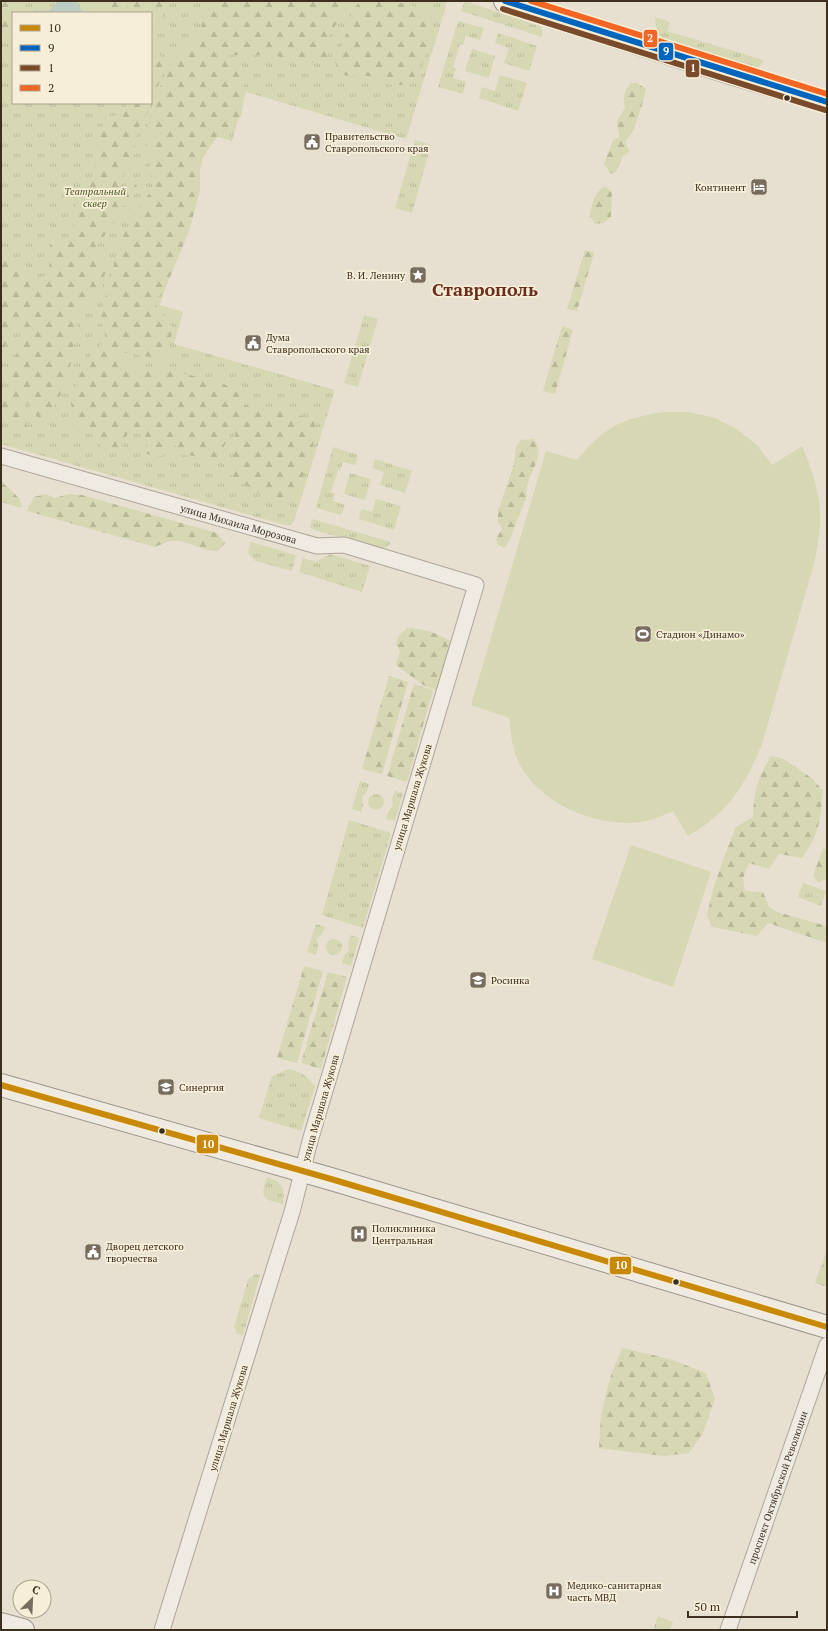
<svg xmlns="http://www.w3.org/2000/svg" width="828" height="1631" font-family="'PT Serif',serif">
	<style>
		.grass { fill: url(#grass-tufts); fill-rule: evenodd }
		.forest { fill: url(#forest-firs) }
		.garden { fill: #d6d7b3 }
		.water { fill: #bcccc2 }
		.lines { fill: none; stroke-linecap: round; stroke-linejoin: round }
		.minor-casing { stroke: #ada599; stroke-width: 17 }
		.secondary-casing { stroke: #9c958a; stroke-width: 24 }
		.minor { stroke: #efebe3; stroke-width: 15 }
		.secondary { stroke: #efebe3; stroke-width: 22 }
		.bus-1-casing { stroke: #f7eed8; stroke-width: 9 }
		.bus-2-casing { stroke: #f7eed8; stroke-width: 9 }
		.bus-3-casing { stroke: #f7eed8; stroke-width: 9 }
		.bus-4-casing { stroke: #f7eed8; stroke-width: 9 }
		.bus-1 { stroke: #c88808; stroke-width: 6 }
		.bus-2 { stroke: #0065bd; stroke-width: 6 }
		.bus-3 { stroke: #7a4b2a; stroke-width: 6 }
		.bus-4 { stroke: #f26522; stroke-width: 6 }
		.bus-dot { fill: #3d2e20; stroke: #f7eed8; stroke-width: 1.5 }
		.labels { text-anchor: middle; stroke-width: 3.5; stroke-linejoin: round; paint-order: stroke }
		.poi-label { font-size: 10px; fill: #3d2e20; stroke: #f7eed8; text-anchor: start }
		.park-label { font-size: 10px; font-style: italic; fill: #4d5a26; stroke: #f7eed8 }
		.street-label { font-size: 10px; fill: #3d2e20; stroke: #f7eed8 }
		.town-label { font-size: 18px; font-weight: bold; fill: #6b2e1e; stroke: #f7eed8 }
		.line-badge { stroke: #f7eed8; stroke-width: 1.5 }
		.badge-label { font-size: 11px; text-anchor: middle; font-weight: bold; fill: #fff }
	</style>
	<defs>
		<pattern id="grass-tufts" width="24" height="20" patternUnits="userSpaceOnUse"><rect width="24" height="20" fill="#d6d7b3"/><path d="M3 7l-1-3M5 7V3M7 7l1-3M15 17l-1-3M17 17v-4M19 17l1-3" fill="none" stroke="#b9b99a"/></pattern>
		<pattern id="forest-firs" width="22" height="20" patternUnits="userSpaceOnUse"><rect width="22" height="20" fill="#d6d7b3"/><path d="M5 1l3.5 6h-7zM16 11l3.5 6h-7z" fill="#b9b99a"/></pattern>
	</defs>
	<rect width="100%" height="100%" fill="#e7e0d1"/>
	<g class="grass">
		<path d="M1 1H445L446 6 406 139 246 92 232 141 210 135 160 305 183 312 174 344 335 390 294 521 290 525H285L1 444ZM13 13H151V103H13Z"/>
		<polygon points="465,1 539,26 542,29 542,37 461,11"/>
		<polygon points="655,17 670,22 667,31 764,60 759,67 755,69 663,40 657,32"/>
		<polygon points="458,21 484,28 480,40 466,36 463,45 460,44 453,67 456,68 453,78 466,82 463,94 438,87"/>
		<polygon points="498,33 537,46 529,71 504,63 509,48 495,43"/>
		<polygon points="472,49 495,56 489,78 465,71"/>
		<polygon points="500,75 527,83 518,111 479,98 482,87 495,91"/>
		<polygon points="415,140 431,145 412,213 395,208"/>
		<polygon points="364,315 378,319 358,387 344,383"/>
		<polygon points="333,447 358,455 355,465 343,462 340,471 338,470 331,492 335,493 333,501 345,505 341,515 316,508"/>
		<polygon points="375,459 412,471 405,493 380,485 384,472 372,468"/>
		<polygon points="350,473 371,479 365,500 344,494"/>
		<polygon points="376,499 401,506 394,530 359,519 361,509 372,512"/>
		<path d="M312 519 391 542C388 548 384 548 378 548L314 530 310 527Z"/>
		<polygon points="251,542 296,555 292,571 255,561 248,553"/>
		<polygon points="330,554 370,566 362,592 299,572 303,558 316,562"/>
		<polygon points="360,781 369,784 367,791 362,797 363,805 361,812 352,809"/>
		<polygon points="395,791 403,793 395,821 386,819 388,812 393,805 392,798"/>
		<circle cx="376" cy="802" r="8"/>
		<polygon points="349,820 391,833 363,928 322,915"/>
		<polygon points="803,883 826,891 821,906 798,897"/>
		<polygon points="316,924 325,927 322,934 317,939 318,948 316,955 307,952"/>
		<polygon points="351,935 359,938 351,966 342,963 344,956 349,950 348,942"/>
		<circle cx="334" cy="947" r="8"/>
		<path d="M289 1069C301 1072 308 1076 315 1087L301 1131 259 1118 272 1076Z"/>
		<path d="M267 1177C283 1183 285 1187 283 1204 262 1199 260 1198 267 1177Z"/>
		<polygon points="827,1249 827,1287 815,1283"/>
		<polygon points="255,1274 260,1275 243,1335 237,1334 234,1327 248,1280"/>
		<polygon points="658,1616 673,1622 670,1630 653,1630"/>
	</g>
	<g class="forest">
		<path d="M1 1H6C10 14 14 18 12 33L1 40Z"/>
		<polygon points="91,1 164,1 162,21 153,24 151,23 151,13 131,13 127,5 121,13 100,13 98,5"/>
		<path d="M212 1H352L329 35 328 56 322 64 271 55H223L245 69V82L242 113 234 128 218 135 200 162V191L189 231 164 292 157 297V307L173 328 168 352 162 359 121 352 123 362 132 367 165 370 219 381 236 391 246 406 276 409 315 420C317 447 304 473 295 498L283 501 265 497 229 474 226 470C232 457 241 441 233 427L217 461 209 466 195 456 182 455 175 445C164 456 163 459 147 454L146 437 137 428H130L120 451 101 448 98 431 93 435 74 428 71 403 80 367 106 339 101 315 119 244 138 208 153 189 149 170 151 154 146 146 152 136 163 133 147 129 154 103 169 66 196 38Z"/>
		<path d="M360 1C381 1 424 0 434 21 428 42 423 90 393 85 386 84 380 78 373 77 360 74 355 80 339 73L335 61 346 34 349 31C349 19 352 10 360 1Z"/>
		<path d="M151 47 164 59V69L149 110 138 128 133 156 121 182 118 218 95 248 106 267 101 294 92 297 79 311 68 380 53 409 44 419 38 418 25 400 22 391 18 402 27 420 26 427 8 423 1 417V406L10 385 14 359 26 336 24 323 16 325C9 337 3 349 1 363V321L4 320 1 315V256L6 253 9 254 19 274 38 280 49 273 51 241 73 237 75 231 70 215 95 172 99 131 108 117 122 114 128 103H151Z"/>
		<path d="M631 83H637L646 89 642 105 634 129 625 142 629 150 628 153 623 156 616 172 611 174 604 164 613 140 619 138C620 131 615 124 618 119 620 115 623 112 625 108 623 99 624 90 631 83Z"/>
		<polygon points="127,183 137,185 130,208 121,205"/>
		<path d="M605 186 612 193 611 217 603 223 595 224 590 216C592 203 593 194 605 186Z"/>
		<polygon points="585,250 594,253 577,311 567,309"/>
		<polygon points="562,326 573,330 555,394 543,391"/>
		<path d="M534 439C549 459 523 474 527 496L510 539 505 548 498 545 496 539 502 529 498 522V511L514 464 516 448 520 440Z"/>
		<polygon points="1,481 20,499 22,508 1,502"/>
		<path d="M46 494 55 498 68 494 82 495 217 533 225 543 218 551C202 552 187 539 171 541 166 542 160 545 155 547L27 511 34 497Z"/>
		<path d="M407 628C423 629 438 632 451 642V651C444 659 441 664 446 674L440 692 423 685 396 665 400 651 396 645 399 635Z"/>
		<polygon points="389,676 408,682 382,774 362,769"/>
		<polygon points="414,684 433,690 407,782 387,776"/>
		<path d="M771 756 784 759 813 779 823 791C820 820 820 834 802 858L779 854 769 869 749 863 743 878 745 891 763 892 769 907 777 912 827 926V943L768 923 757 936 712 927 707 915 713 889 726 852 736 827 753 817C754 791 757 779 771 756Z"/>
		<polygon points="823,848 827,850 827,879 818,882 813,876"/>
		<polygon points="304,966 323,971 297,1063 277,1058"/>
		<polygon points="328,972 347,977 321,1069 301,1063"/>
		<polygon points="622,1348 670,1359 706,1373 715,1399 703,1433 689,1453 664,1456 599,1448 601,1415 610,1378"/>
	</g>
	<g class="garden">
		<path d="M662 412H689L715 418 738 430 758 446 772 465 802 446C821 491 825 515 814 564L762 744C745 786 728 813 688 836L673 811C665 814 656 819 647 821 602 830 542 806 520 765 512 750 511 734 509 718L471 705 546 451 577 460C605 426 620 420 662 412Z"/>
		<polygon points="631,845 711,872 673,987 592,959"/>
	</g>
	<path class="water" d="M57 1H76L83 13H33L34 10C44 13 52 12 57 1Z"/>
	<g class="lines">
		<defs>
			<g id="minor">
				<path id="s1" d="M1 456 317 546 344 545 476 585 310 1141 292 1212 274 1269 162 1630"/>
				<path id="s2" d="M728 1630 827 1345"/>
			</g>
			<g id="secondary">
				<polyline points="505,1 734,74 827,102"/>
				<polyline points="1,1085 331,1179 827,1327"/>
				<polyline points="1,1624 23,1630"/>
			</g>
		</defs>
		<use href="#minor" class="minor-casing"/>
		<use href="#secondary" class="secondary-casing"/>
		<use href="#minor" class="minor"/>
		<use href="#secondary" class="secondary"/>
		<defs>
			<polyline id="bus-1" points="1,1085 331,1179 827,1327"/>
			<polyline id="bus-2" points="505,1 827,102"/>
			<polyline id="bus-3" points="503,9 825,110"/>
			<polyline id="bus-4" points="531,1 827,94"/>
		</defs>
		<use href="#bus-1" class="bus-1-casing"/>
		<use href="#bus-2" class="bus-2-casing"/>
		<use href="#bus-3" class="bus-3-casing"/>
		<use href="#bus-4" class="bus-4-casing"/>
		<use href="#bus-1" class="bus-1"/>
		<use href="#bus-2" class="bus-2"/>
		<use href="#bus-3" class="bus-3"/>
		<use href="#bus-4" class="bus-4"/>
	</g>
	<defs>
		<symbol id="civic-square" viewBox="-11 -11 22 22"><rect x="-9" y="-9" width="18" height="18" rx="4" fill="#786c5e" stroke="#f7eed8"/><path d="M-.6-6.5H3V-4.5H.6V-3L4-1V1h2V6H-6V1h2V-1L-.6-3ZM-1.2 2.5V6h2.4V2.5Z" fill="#fff"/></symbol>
		<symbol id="hotel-square" viewBox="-11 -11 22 22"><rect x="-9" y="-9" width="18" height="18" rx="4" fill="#786c5e" stroke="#f7eed8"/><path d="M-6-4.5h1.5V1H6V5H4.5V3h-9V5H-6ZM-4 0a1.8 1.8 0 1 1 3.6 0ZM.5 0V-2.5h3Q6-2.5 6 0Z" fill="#fff"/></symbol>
		<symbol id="sight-square" viewBox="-11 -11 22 22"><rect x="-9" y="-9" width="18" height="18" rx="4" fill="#786c5e" stroke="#f7eed8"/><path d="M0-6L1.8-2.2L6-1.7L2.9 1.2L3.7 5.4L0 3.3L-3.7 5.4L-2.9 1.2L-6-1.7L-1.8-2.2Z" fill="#fff"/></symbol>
		<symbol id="stadium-square" viewBox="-11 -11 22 22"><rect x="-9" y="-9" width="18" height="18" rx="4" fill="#786c5e" stroke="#f7eed8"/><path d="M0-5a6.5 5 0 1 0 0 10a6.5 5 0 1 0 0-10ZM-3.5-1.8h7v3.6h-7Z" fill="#fff"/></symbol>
		<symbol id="school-square" viewBox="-11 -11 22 22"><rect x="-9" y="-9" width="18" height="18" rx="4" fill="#786c5e" stroke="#f7eed8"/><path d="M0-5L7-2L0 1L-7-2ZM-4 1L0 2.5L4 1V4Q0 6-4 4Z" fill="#fff"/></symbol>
		<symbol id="university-square" viewBox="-11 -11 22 22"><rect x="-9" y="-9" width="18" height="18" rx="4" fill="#786c5e" stroke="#f7eed8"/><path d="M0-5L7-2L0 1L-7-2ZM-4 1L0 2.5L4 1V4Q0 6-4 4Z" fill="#fff"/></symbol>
		<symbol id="hospital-square" viewBox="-11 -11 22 22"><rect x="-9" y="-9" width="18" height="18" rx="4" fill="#786c5e" stroke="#f7eed8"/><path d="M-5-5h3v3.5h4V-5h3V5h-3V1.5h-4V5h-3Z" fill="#fff"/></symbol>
	</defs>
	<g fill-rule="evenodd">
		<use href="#civic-square" x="302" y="132" width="20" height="20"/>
		<use href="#hotel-square" x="749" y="177" width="20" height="20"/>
		<use href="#sight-square" x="408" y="265" width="20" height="20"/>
		<use href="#civic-square" x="243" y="333" width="20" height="20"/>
		<use href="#stadium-square" x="633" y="624" width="20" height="20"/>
		<use href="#school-square" x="468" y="970" width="20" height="20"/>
		<use href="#university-square" x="156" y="1077" width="20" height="20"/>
		<use href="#hospital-square" x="349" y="1224" width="20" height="20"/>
		<use href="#civic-square" x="83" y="1242" width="20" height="20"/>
		<use href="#hospital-square" x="544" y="1581" width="20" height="20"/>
	</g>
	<g class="bus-dot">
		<circle cx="787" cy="98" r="3.5"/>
		<circle cx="162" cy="1131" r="3.5"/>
		<circle cx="676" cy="1282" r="3.5"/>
	</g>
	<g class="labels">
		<g class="poi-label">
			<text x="325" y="140">Правительство<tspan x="325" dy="12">Ставропольского края</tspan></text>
			<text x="746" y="191" text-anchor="end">Континент</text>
			<text x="405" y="279" text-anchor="end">В. И. Ленину</text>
			<text x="266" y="341">Дума<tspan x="266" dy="12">Ставропольского края</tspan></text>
			<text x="656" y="638">Стадион «Динамо»</text>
			<text x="491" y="984">Росинка</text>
			<text x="179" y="1091">Синергия</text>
			<text x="372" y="1232">Поликлиника<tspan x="372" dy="12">Центральная</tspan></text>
			<text x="106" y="1250">Дворец детского<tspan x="106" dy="12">творчества</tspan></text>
			<text x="567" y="1589">Медико-санитарная<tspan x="567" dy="12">часть МВД</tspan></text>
		</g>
		<g class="park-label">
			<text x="95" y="195">Театральный<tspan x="95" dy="12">сквер</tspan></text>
		</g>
		<g class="street-label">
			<text dy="4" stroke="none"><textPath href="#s1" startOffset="247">улица Михаила Морозова</textPath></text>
			<text transform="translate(412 797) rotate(-73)" y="4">улица Маршала Жукова</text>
			<text transform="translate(320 1108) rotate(-74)" y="4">улица Маршала Жукова</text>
			<text transform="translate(228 1418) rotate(-73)" y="4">улица Маршала Жукова</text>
			<text dy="4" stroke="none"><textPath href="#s2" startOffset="151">проспект Октябрьской Революции</textPath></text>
		</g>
		<g class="town-label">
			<text x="485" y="296">Ставрополь</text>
		</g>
	</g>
	<g class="line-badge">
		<rect x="643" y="29" width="15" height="19" rx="4" fill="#f26522"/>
		<rect x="658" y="42" width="16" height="19" rx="4" fill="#0065bd"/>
		<rect x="685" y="59" width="15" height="19" rx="4" fill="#7a4b2a"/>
		<rect x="196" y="1134" width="23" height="20" rx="4" fill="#c88808"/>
		<rect x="609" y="1256" width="23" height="19" rx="4" fill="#c88808"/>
	</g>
	<g class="badge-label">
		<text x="650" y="42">2</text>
		<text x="666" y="55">9</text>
		<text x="693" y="72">1</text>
		<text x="208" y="1148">10</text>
		<text x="621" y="1269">10</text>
	</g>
	<rect width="828" height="1631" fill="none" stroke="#3d2e20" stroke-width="4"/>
	<rect x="12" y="12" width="140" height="92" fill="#f7eed8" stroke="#ada18e"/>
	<rect x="20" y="25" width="20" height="6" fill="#c88808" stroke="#ada18e"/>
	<text x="48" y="32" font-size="12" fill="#3d2e20">10</text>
	<rect x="20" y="45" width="20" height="6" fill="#0065bd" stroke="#ada18e"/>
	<text x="48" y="52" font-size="12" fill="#3d2e20">9</text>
	<rect x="20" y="65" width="20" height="6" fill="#7a4b2a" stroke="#ada18e"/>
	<text x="48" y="72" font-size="12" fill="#3d2e20">1</text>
	<rect x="20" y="85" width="20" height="6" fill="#f26522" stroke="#ada18e"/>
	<text x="48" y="92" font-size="12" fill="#3d2e20">2</text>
	<g transform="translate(32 1599) rotate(24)"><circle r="19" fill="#f7eed8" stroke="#ada18e"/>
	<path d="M0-3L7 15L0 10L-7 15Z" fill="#786c5e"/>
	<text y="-6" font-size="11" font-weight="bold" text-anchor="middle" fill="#3d2e20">С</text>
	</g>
	<path d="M688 1611v6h109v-6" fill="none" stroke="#3d2e20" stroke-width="2"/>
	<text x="694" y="1611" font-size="12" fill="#3d2e20" stroke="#f7eed8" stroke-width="3" paint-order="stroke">50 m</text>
</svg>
